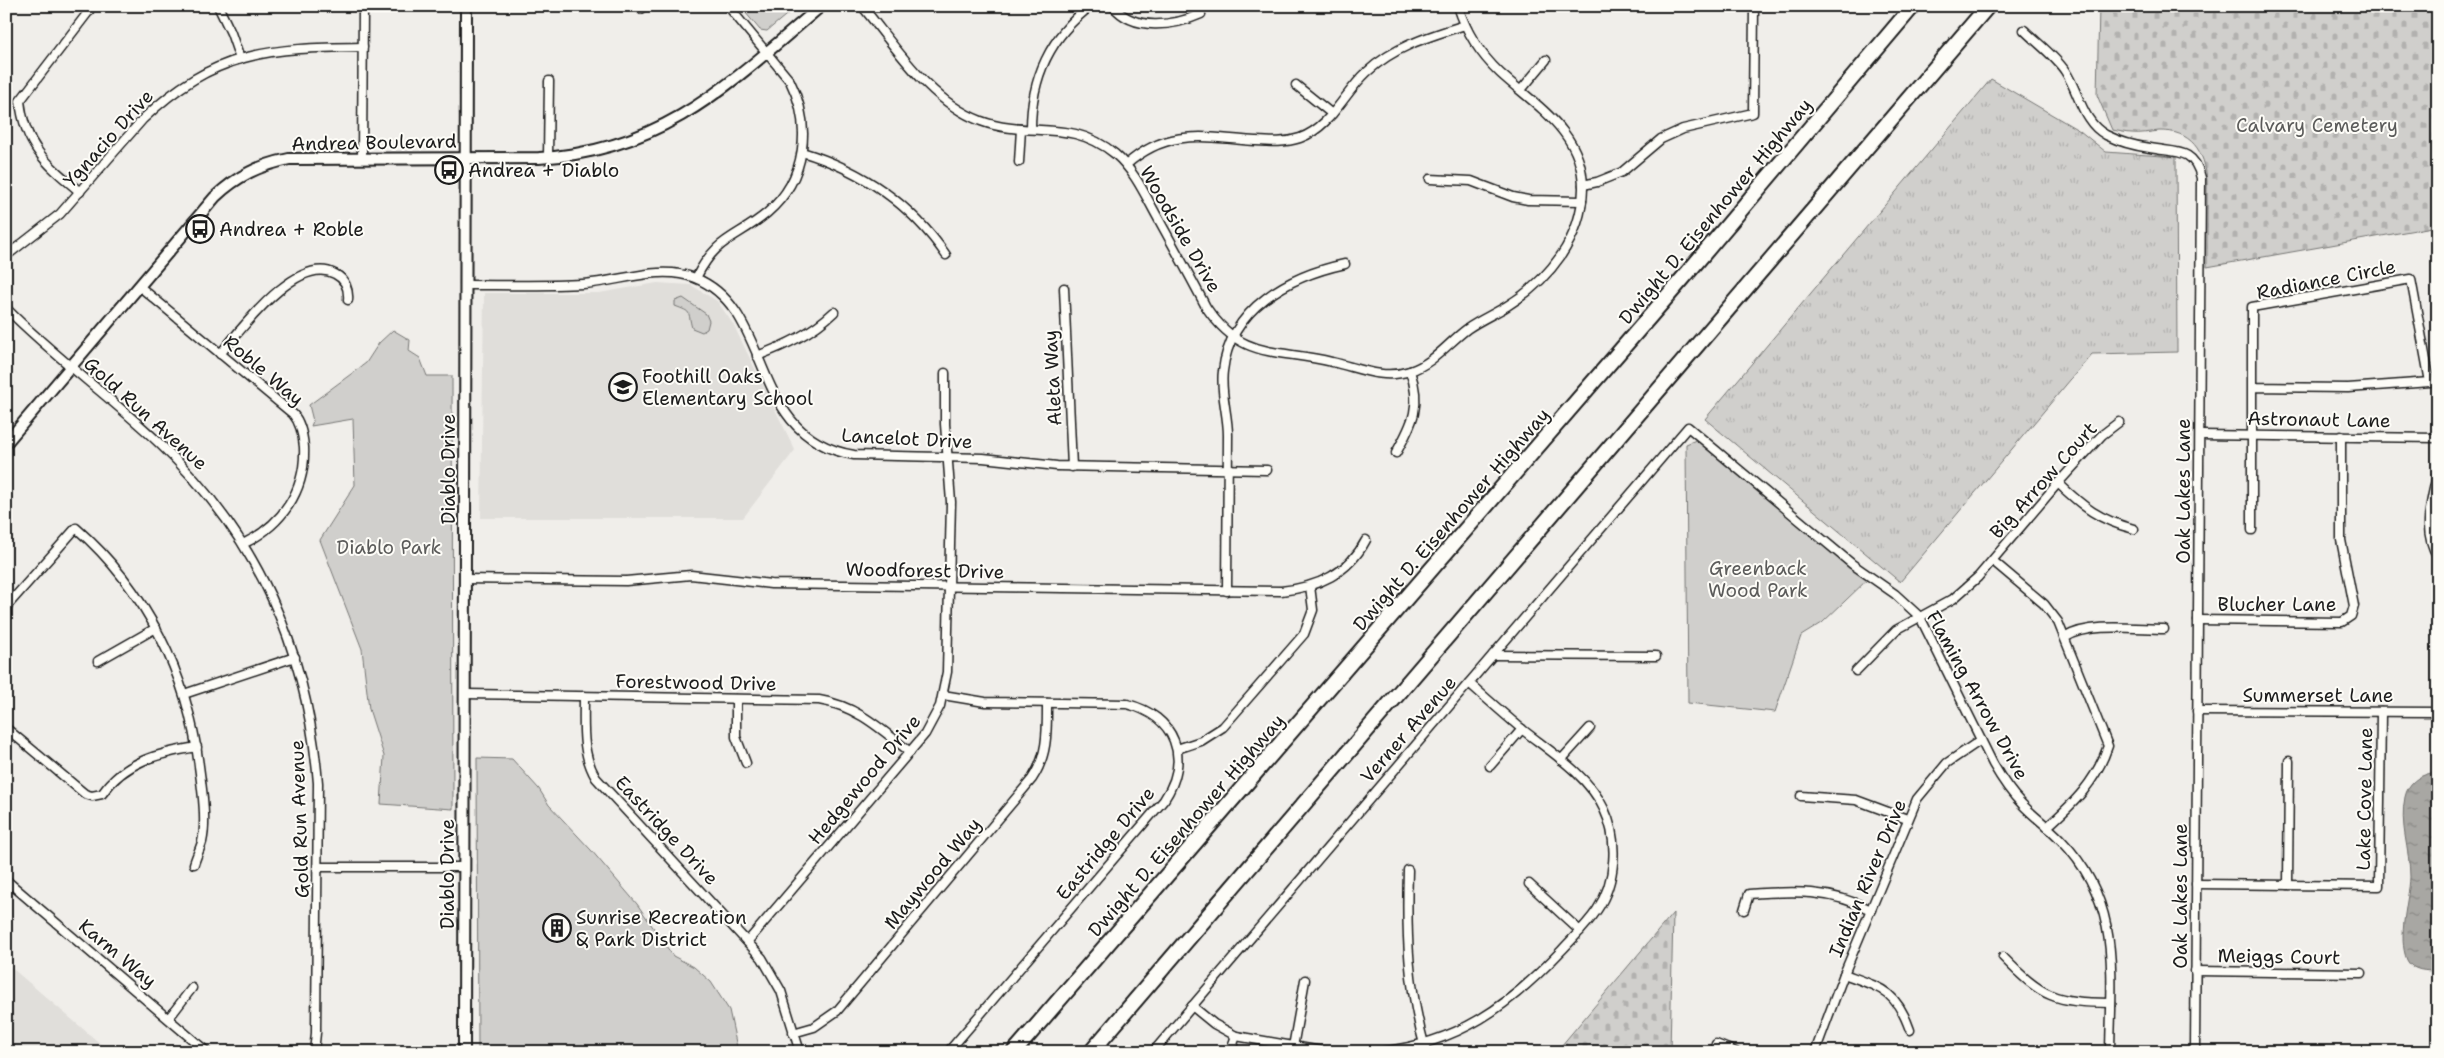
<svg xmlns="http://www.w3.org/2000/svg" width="2444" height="1058" font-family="'Shantell Sans',sans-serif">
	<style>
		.built { fill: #e0deda }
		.grass { fill: url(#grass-tufts); stroke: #767674 }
		.cemetery { fill: url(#cemetery-stones); stroke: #767674 }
		.green { fill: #d0cfcc; stroke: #767674 }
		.water { fill: url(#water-ripples); stroke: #706f6d }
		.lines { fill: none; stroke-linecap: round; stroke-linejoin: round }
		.street-casing { stroke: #1c1c1c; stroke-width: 11 }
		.secondary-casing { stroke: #1c1c1c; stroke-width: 14 }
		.highway-casing { stroke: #1c1c1c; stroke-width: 18 }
		.street { stroke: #fdfcf7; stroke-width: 8 }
		.secondary { stroke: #fdfcf7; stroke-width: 10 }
		.highway { stroke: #fdfcf7; stroke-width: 14 }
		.labels { text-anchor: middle; stroke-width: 4; stroke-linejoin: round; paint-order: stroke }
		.park-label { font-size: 19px; fill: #5b5b5a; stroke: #fdfcf7 }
		.street-label { font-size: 19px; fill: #1c1c1c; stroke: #fdfcf7 }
		.poi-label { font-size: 19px; fill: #1c1c1c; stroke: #fdfcf7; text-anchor: start }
	</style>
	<defs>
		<pattern id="grass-tufts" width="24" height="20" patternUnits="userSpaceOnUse" patternTransform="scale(1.25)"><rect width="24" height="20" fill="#d0cfcc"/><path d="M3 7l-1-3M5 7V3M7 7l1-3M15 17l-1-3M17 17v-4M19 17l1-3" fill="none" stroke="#b2b1af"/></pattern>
		<pattern id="cemetery-stones" width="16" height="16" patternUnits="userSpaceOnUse" patternTransform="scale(1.25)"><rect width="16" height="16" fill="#d0cfcc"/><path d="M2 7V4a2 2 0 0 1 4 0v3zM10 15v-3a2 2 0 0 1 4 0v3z" fill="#b2b1af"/></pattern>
		<pattern id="water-ripples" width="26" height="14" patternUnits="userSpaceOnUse" patternTransform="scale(1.25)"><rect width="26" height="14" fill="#a8a7a3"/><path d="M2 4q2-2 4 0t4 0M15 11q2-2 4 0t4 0" fill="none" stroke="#888784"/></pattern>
	</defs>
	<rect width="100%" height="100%" fill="#f0eeea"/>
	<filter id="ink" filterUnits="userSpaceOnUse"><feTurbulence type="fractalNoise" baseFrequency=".02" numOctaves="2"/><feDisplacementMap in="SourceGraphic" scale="10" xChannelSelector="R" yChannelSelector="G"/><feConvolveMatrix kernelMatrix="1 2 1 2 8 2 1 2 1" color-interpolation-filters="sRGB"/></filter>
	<g filter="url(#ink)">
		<g class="built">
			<polygon points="657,283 691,285 717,301 733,324 795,450 743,518 481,518 484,293 599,293"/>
			<polygon points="6,963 110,1052 6,1052"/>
		</g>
		<polygon class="grass" points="1991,79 2080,131 2106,152 2176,157 2177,352 2092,354 1900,582 1705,419"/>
		<g class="cemetery">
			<path d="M2099 6H2438V226L2207 267V181C2205 151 2191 130 2159 131 2150 132 2141 134 2132 133 2125 133 2119 131 2112 130L2097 95Z"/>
			<polygon points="1673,913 1670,1052 1556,1052"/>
		</g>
		<g class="green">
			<polygon points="740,6 797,6 767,31 760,30"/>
			<path d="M683 298 706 314 709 321 707 329 702 332 692 328C687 310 693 313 675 306V301Z"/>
			<polygon points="393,330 410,340 409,351 420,358 427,376 452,376 453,809 381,804 384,756 369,709 362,649 320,540 355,485 353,419 311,426 313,421 309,405 366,363 379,343"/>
			<polygon points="1701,438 1868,579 1822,623 1801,636 1775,712 1688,703 1686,444"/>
			<polygon points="477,758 512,759 539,789 549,805 591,850 637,904 673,956 694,967 711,982 729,1010 738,1052 478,1052"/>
		</g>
		<path class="water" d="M2431 773 2438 774V971C2427 971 2412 971 2407 960 2397 936 2409 901 2410 877 2410 849 2399 825 2405 797 2408 783 2418 776 2431 773Z"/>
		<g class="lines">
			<defs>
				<g id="street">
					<polyline points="218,6 231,33 240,59"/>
					<path d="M862 6C895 46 930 102 981 121 1029 139 1070 117 1115 154 1135 171 1146 197 1159 220 1175 249 1191 278 1206 307 1243 362 1278 348 1332 362 1359 368 1382 380 1410 371 1434 363 1448 343 1467 329 1480 320 1494 314 1507 306 1549 280 1582 239 1583 188 1583 132 1536 106 1500 73 1481 55 1466 32 1458 6"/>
					<path d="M1113 6C1134 32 1174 26 1201 14"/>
					<polyline points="641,9 645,6"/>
					<path d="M2024 30C2037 43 2055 56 2065 71 2079 92 2082 122 2106 135 2120 142 2136 146 2150 148 2175 153 2194 147 2201 178L2195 1052"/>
					<polyline points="1296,85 1332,114"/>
					<polyline points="1521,90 1546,60"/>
					<path d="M1031 129C1031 79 1050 36 1091 6"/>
					<path d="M802 152C861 170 911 204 946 255"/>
					<polyline points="548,157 549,81"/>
					<polyline points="362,158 363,6"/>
					<polyline points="1019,162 1021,129"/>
					<path d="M1126 165C1167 128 1204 137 1255 141 1271 142 1285 143 1300 138 1331 127 1344 93 1367 72 1395 46 1430 36 1465 25"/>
					<polyline points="1430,179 1471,181 1513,197 1528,200 1582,201"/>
					<polyline points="1583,185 1597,182 1622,172 1661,139 1683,129 1753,113 1754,6"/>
					<path d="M80 192C47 164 25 147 20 101L89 11 86 6"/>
					<path d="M6 256 60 214 143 119C214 51 269 48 363 47"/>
					<path d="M696 278C717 236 736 239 767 213 807 179 812 125 790 81L728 6"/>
					<path d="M466 285C505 285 544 286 583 284 620 282 659 264 695 278 776 310 746 437 854 455L983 458 1057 466 1267 470"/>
					<path d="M139 286 293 414C301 423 303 436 304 447 306 491 282 525 243 544"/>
					<polyline points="1064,288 1072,467"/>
					<path d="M6 308C54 357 110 396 159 443 258 536 307 649 318 783L316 1033 314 1052"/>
					<path d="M220 354C241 330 297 253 335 274 345 279 349 289 348 300"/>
					<path d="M757 356C786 345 812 333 834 312"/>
					<polyline points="2200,435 2438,438"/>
					<path d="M1396 453C1413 423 1422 405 1410 371"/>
					<path d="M2438 471C2432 499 2421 531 2438 557"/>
					<path d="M2058 483C2083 507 2099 520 2134 529"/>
					<polyline points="2252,530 2252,307 2411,279 2430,382 2348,388 2253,387"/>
					<path d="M1993 561 2044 604 2058 622 2108 746C2096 782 2074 803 2047 827"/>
					<path d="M465 579 626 581 691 575 771 584 1281 591C1318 587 1348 574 1366 540"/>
					<path d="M1227 591C1227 539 1228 487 1228 435 1228 414 1220 392 1223 371 1230 308 1289 276 1345 264"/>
					<path d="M6 607 76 528C146 589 188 675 199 766 202 788 207 821 202 842 200 849 196 857 194 864"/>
					<polyline points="2198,620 2342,622 2351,616 2354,606 2341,540 2341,436"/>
					<path d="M2066 637C2090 622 2137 629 2164 629"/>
					<polyline points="1493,655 1656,656"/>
					<polyline points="98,661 156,628"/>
					<polyline points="1856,671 1896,630 1953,599 1978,577 2058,483 2102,435 2119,422"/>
					<polyline points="184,694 295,657"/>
					<path d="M465 694 819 700C857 706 881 729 910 752"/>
					<path d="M943 695 985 702 1127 704C1175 716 1192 758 1164 800L948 1052"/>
					<path d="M584 696C584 725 581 753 596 778L762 958 781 991 800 1052"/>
					<polyline points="736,699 736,737 746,763"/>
					<polyline points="2197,711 2438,712"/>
					<path d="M6 728 85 794 92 796 102 794C125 761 159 753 197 747"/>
					<polyline points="1177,749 1201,741 1223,727 1304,634 1313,610 1310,586"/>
					<polyline points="1561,760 1590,728"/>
					<polyline points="1490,766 1522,729"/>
					<polyline points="1801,796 1856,800 1907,819"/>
					<polyline points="318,867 464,867"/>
					<path d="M1408 870C1406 936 1408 987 1426 1052"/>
					<polyline points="6,880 207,1052"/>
					<polyline points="1529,884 1580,931"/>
					<polyline points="2196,884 2379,886 2381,712"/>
					<polyline points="2288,885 2289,761"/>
					<path d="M1744 910 1749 894C1794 891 1830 889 1871 910"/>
					<polyline points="748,941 925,734 940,706 947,672 951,502 945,424 945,373"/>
					<path d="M2003 957C2043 998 2054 1002 2111 1003"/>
					<polyline points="2195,971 2362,973"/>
					<path d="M1844 974C1881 988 1896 990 1910 1030"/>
					<polyline points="1192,1006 1214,1024 1236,1036 1327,1052"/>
					<polyline points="169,1018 192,988"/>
					<path d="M793 1033 814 1027 837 1011 1032 779C1048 755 1047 731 1047 703"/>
					<polyline points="1716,1044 1736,1052"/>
					<polyline points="1293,1047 1305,980"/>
					<path d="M1153 1052 1688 427 1852 564 1895 594 1920 617 1993 764C2001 778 2010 792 2022 804 2034 817 2049 827 2061 840 2122 903 2111 972 2110 1052"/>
					<polyline points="1230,1052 1236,1036"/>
					<path d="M1378 1052C1458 1044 1509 1006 1562 950 1574 937 1587 925 1597 910 1616 882 1619 840 1604 809 1589 776 1551 752 1523 730 1505 715 1487 699 1469 683"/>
					<polyline points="1815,1052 1844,974 1917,799 1947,763 1981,740"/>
				</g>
				<g id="secondary">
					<path d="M6 443 215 197C237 176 260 165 289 159L539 158C664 151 732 82 821 6"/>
					<polyline points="464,1052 466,6"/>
				</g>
				<g id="highway">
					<polyline points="1014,1052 1684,277 1913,6"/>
					<polyline points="1091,1052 1988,6"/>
				</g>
			</defs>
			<use href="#street" class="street-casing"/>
			<use href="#secondary" class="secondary-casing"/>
			<use href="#highway" class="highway-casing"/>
			<use href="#street" class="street"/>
			<use href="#secondary" class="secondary"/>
			<use href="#highway" class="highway"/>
		</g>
	</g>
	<defs>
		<symbol id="bus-ring" viewBox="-11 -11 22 22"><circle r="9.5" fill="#fdfcf7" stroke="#1c1c1c" stroke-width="1.5"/><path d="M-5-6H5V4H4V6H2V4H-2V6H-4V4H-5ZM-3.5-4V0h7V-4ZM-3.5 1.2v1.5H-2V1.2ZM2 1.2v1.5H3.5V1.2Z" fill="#1c1c1c"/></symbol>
		<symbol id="school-ring" viewBox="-11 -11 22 22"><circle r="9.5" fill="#fdfcf7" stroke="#1c1c1c" stroke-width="1.5"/><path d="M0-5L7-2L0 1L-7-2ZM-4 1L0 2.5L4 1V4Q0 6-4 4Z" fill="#1c1c1c"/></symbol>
		<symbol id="building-ring" viewBox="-11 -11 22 22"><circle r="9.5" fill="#fdfcf7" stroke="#1c1c1c" stroke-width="1.5"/><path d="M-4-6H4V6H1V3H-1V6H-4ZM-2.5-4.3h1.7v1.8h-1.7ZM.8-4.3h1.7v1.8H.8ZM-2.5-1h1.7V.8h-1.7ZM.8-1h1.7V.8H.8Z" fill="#1c1c1c"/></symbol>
	</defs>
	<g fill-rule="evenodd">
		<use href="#bus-ring" x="433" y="154" width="32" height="32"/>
		<use href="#bus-ring" x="184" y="213" width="32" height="32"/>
		<use href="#school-ring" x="607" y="371" width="32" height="32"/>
		<use href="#building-ring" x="541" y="912" width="32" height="32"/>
	</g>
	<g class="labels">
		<g class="park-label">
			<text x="2317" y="132">Calvary Cemetery</text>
			<text x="389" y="554">Diablo Park</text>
			<text x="1758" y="575">Greenback<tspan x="1758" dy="22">Wood Park</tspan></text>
		</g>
		<g class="street-label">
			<text transform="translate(108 138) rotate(-48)" y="7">Ygnacio Drive</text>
			<text transform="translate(374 142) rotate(-1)" y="7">Andrea Boulevard</text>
			<text transform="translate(1715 211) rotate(-50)" y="7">Dwight D. Eisenhower Highway</text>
			<text transform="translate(1181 229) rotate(60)" y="7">Woodside Drive</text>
			<text transform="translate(2326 279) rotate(-11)" y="7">Radiance Circle</text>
			<text transform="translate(264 370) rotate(40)" y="7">Roble Way</text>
			<text transform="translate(1052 378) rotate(-93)" y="7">Aleta Way</text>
			<text transform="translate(146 413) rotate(42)" y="7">Gold Run Avenue</text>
			<text transform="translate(2319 419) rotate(1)" y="7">Astronaut Lane</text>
			<text transform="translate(907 438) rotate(3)" y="7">Lancelot Drive</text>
			<text transform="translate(448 469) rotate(-90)" y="7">Diablo Drive</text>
			<text transform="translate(2043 480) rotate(-48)" y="7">Big Arrow Court</text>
			<text transform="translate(2183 491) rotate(-90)" y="7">Oak Lakes Lane</text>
			<text transform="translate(1451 519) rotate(-49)" y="7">Dwight D. Eisenhower Highway</text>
			<text transform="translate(925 570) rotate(1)" y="7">Woodforest Drive</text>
			<text x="2277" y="611">Blucher Lane</text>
			<text transform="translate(696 682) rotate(1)" y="7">Forestwood Drive</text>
			<text transform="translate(1978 695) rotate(61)" y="7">Flaming Arrow Drive</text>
			<text x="2318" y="702">Summerset Lane</text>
			<text transform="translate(1408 729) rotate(-49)" y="7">Verner Avenue</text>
			<text transform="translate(864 779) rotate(-50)" y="7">Hedgewood Drive</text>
			<text transform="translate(2364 799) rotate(-89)" y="7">Lake Cove Lane</text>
			<text transform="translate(299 819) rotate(-92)" y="7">Gold Run Avenue</text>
			<text transform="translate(1186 825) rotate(-49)" y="7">Dwight D. Eisenhower Highway</text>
			<text transform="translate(667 830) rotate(47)" y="7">Eastridge Drive</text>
			<text transform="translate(1105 843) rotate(-50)" y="7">Eastridge Drive</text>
			<text transform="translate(932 873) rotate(-50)" y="7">Maywood Way</text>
			<text transform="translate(447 874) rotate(-90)" y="7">Diablo Drive</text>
			<text transform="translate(1867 878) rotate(-67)" y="7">Indian River Drive</text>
			<text transform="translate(2180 896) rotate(-90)" y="7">Oak Lakes Lane</text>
			<text transform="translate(118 953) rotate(40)" y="7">Karm Way</text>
			<text transform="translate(2279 956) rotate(1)" y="7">Meiggs Court</text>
		</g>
		<g class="poi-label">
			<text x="468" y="177">Andrea + Diablo</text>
			<text x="219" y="236">Andrea + Roble</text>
			<text x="642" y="383">Foothill Oaks<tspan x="642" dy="22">Elementary School</tspan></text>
			<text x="576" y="924">Sunrise Recreation<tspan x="576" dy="22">&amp; Park District</tspan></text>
		</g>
	</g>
	<rect width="2444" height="1058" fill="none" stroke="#fdfcf7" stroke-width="25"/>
	<rect x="12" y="12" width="2419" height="1033" fill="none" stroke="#1c1c1c" stroke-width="2" filter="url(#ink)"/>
</svg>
